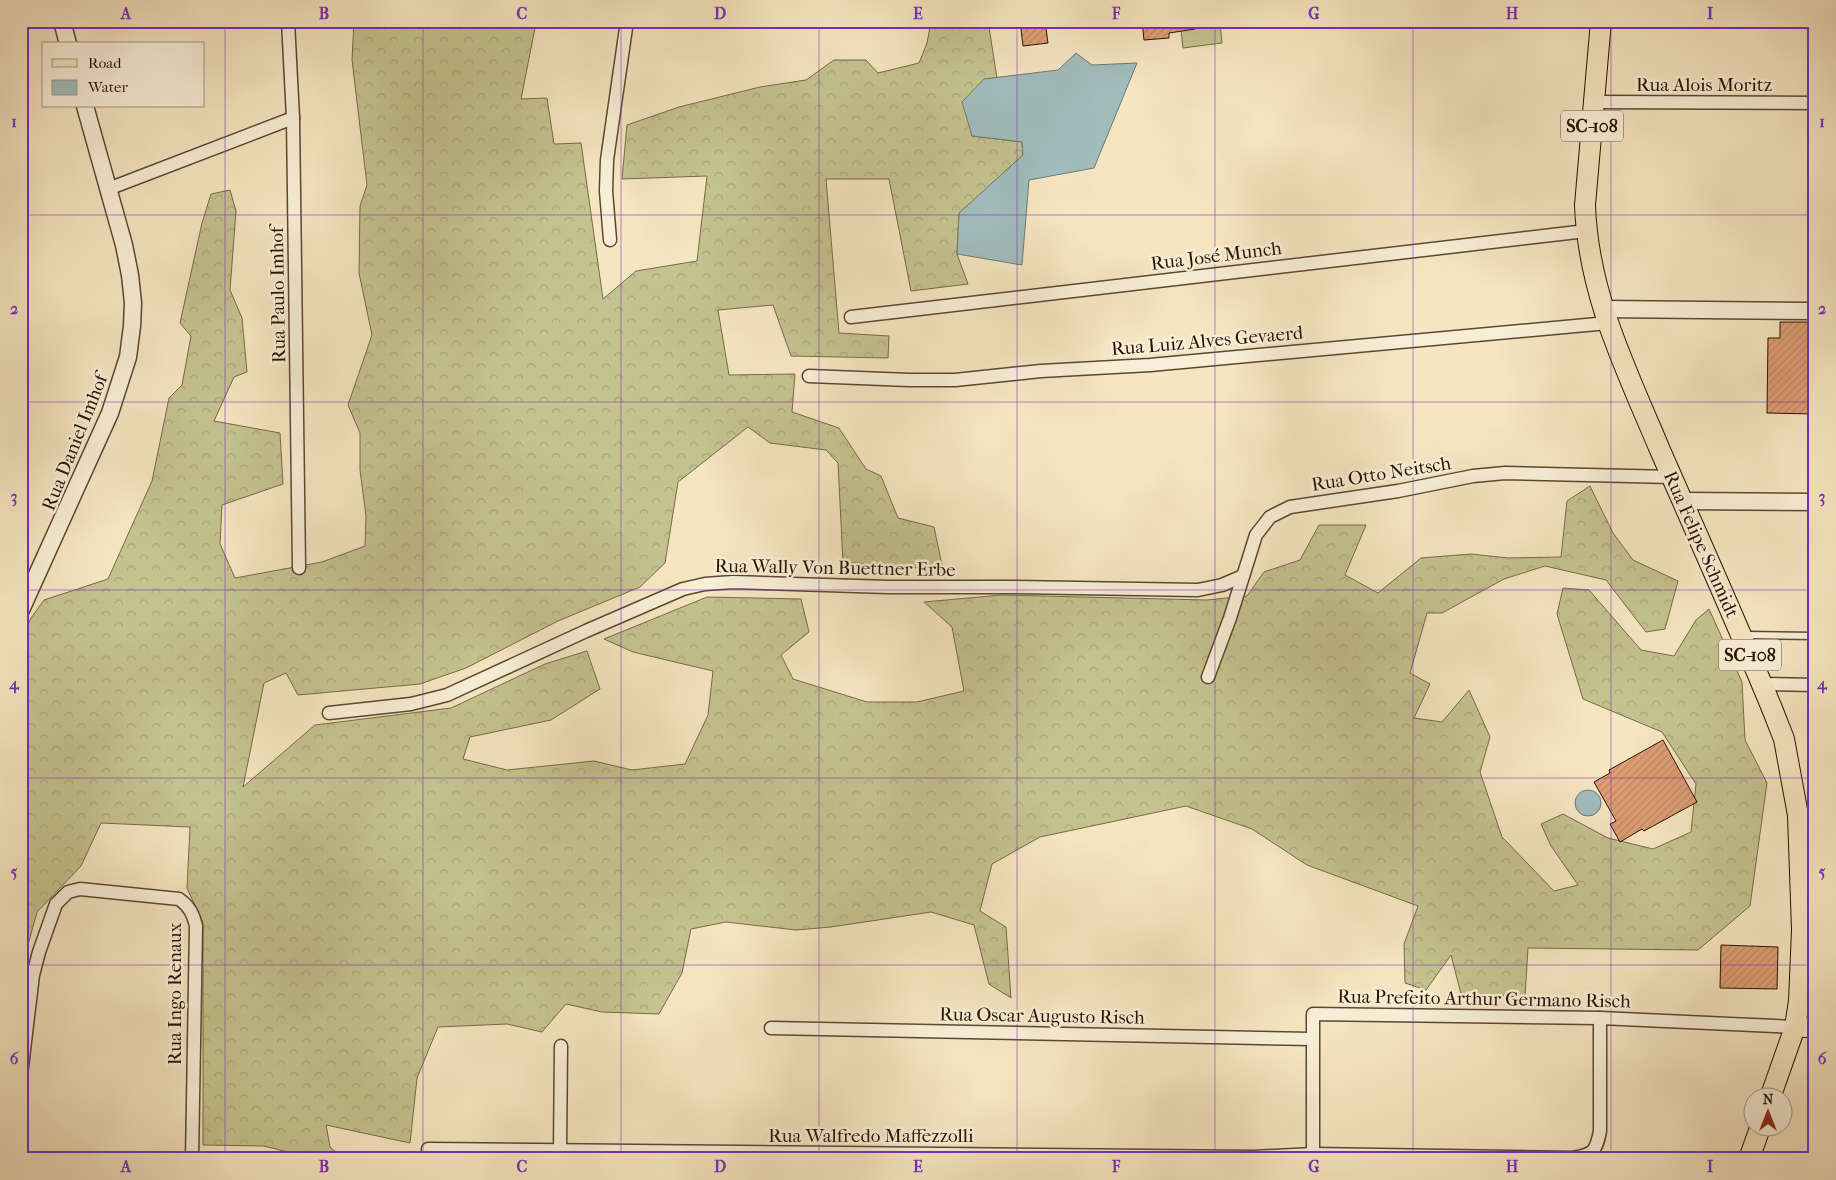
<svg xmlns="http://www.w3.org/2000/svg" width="1836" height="1180" font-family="'IM FELL French Canon',serif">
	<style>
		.forest { fill: url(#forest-crowns); stroke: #766a48 }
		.pitch { fill: #c4c28e; stroke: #766a48 }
		.water { fill: #a0bdbc; stroke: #707971 }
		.building { fill: url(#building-hatch); stroke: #281301 }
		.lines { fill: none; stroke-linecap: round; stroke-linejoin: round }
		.service-casing { stroke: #5b4831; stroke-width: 9 }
		.minor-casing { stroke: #5b4831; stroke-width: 15 }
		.tertiary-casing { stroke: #5b4831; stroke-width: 19 }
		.secondary-casing { stroke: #281301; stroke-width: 21 }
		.primary-casing { stroke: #281301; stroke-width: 22 }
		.service { stroke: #f8eed7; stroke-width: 6 }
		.minor { stroke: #f8eed7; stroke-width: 12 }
		.tertiary { stroke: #f8eed7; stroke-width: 16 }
		.secondary { stroke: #f8eed7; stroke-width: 19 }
		.primary { stroke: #f5e5c1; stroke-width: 20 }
		.grid { fill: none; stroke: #7b2cbf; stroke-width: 1; stroke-opacity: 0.55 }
		.labels { text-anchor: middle; stroke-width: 5; stroke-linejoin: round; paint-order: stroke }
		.shield { fill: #f8eed7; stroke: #665541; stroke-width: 1 }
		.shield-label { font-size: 18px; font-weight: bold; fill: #281301 }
		.street-label { font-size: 19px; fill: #281301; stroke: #f8eed7 }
		.neatline { fill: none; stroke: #7b2cbf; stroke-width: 2 }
		.grid-label { font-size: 16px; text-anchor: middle; font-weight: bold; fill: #7b2cbf }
	</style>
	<defs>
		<pattern id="forest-crowns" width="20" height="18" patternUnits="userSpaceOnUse" patternTransform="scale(1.25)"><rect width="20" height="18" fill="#c4c28e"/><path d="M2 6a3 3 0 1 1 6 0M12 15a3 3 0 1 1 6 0" fill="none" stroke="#a8a679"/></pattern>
		<pattern id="building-hatch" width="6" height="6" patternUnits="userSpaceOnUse" patternTransform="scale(1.25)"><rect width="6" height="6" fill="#df9e74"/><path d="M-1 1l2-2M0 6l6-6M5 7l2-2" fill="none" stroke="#bf8763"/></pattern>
	</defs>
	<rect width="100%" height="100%" fill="#f5e5c1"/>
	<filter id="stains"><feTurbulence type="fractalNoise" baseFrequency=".004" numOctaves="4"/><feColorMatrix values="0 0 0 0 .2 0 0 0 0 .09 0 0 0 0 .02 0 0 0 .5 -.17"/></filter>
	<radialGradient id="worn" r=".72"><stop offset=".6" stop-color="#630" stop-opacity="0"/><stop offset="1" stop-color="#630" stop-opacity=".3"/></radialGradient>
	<polygon class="forest" points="354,21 534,21 535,28 521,99 547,98 554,144 581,143 603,299 636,271 697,261 707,176 622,179 627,125 679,107 760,87 806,80 834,60 866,60 878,73 919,63 927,43 931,21 988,21 997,78 984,79 972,136 1022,142 1023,155 959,214 957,254 968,284 911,291 889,179 826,179 839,333 889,336 888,358 791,356 773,305 718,310 729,375 795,374 792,412 839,428 866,469 881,476 898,518 934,527 943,570 843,562 838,463 826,450 770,443 748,427 678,482 665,563 640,587 558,621 466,668 420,684 298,695 286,673 264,683 243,787 315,725 451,708 545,664 587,651 600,689 551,720 470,737 463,759 507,770 594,761 632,770 685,764 708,715 713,671 633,652 604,639 707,597 801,599 809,632 781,655 793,679 867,702 917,702 964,691 952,627 924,602 1001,595 1207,600 1247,596 1264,572 1300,560 1319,525 1366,525 1345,575 1378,593 1421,558 1471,554 1508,558 1561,557 1567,501 1590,486 1613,533 1633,560 1678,581 1665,629 1646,632 1606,580 1545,566 1504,579 1442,613 1427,613 1410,673 1430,684 1414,718 1442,722 1469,690 1490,737 1480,772 1502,837 1554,891 1578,885 1551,846 1541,824 1563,814 1608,838 1653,849 1691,832 1696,784 1662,732 1583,699 1557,614 1563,588 1589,590 1641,650 1674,656 1696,620 1709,609 1742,682 1745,740 1767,783 1750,906 1698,950 1528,948 1525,997 1461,994 1451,955 1426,990 1405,983 1404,944 1418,906 1307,865 1252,829 1186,806 1040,837 992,864 980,911 1006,927 1011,998 989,984 974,925 931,912 831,927 796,930 726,922 691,929 682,973 659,1014 602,1012 566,1004 542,1032 507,1024 438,1027 417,1078 410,1143 326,1125 330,1147 344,1159 289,1159 288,1152 264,1146 203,1145 203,923 187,888 190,827 101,823 81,866 37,912 21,970 21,638 31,618 44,600 108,579 152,481 169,398 182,385 191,336 180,323 202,223 211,194 230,190 236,211 230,290 242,318 247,372 234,377 214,421 280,433 283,484 222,505 220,544 235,578 322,562 365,546 366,516 360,470 360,433 348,405 372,335 359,273 360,206 367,185 352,60"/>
	<polygon class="pitch" points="1180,21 1220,21 1222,43 1183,48"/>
	<g class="water">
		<polygon points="1076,53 1092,65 1137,63 1094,168 1029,180 1022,265 957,254 959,213 1023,155 1022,142 972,136 962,102 984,79 1058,70"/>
		<circle cx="1588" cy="803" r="13"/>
	</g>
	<g class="building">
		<polygon points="1020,21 1045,21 1048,43 1023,46"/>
		<polygon points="1142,21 1194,21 1195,29 1169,33 1169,38 1144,40"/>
		<polygon points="1780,322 1815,322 1815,414 1767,413 1768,338 1780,338"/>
		<polygon points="1663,740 1697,802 1644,831 1642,829 1620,842 1610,824 1616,821 1594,782 1610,773 1609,770"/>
		<polygon points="1721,945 1778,947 1777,989 1720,988"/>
	</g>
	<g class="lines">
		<defs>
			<polyline id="service" points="1745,635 1815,636"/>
			<g id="minor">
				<polyline points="288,21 293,118 299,568"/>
				<polyline points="1594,102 1815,103"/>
				<polyline points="108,189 293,118"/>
				<polyline points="610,240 606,191 607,160 627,21"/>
				<polyline points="851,317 1586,231"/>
				<polyline points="809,376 909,380 955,380 1041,371 1150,365 1608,323"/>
				<polyline points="1208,677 1230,618 1256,535 1270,517 1290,507 1398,491 1473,476 1505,473 1672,477"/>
				<polyline points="1762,684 1815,685"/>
				<polyline points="329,713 411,704 447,695 586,631 683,589 705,584 733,582 888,587 1013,587 1198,590 1222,585 1243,576"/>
				<polyline points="771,1028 1312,1039"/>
				<path d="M21 1075 33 975 39 952 56 904 68 892 80 889 179 899C190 907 193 914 196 926L192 1159"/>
				<path d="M428 1149 1253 1157 1313 1154 1572 1158C1593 1155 1596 1152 1600 1131V1018"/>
				<polyline points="560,1151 561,1046"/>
				<polyline points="1313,1154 1313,1014 1600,1018 1795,1027"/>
			</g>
			<g id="tertiary">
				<polyline points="62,21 68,44"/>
				<polyline points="1603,309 1815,311"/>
				<polyline points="1683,501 1815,502"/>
				<polyline points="21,610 110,413 128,357 132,326 133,303 130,275 124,245 85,106"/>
			</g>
			<polyline id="secondary" points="1795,1027 1815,1028"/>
			<g id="primary">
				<path d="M1601 21 1585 205C1588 294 1626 369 1660 450 1698 537 1737 623 1773 711L1784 739 1798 815 1802 930 1799 1001 1795 1027 1770 1098"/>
				<polyline points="1749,1159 1760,1128"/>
			</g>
		</defs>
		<use href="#service" class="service-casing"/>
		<use href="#minor" class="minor-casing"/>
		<use href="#tertiary" class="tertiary-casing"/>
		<use href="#secondary" class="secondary-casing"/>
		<use href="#primary" class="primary-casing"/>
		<use href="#service" class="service"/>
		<use href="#minor" class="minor"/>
		<use href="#tertiary" class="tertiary"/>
		<use href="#secondary" class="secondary"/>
		<use href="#primary" class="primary"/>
	</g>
	<path class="grid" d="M225 21V1159M423 21V1159M621 21V1159M819 21V1159M1017 21V1159M1215 21V1159M1413 21V1159M1611 21V1159M21 215H1815M21 402H1815M21 590H1815M21 778H1815M21 965H1815"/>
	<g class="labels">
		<g class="shield">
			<rect x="1561" y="110.5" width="62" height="31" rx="4"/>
			<rect x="1719" y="639.5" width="62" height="31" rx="4"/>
		</g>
		<g class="shield-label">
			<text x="1592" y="132">SC-108</text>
			<text x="1750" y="661">SC-108</text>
		</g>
		<g class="street-label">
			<text x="1704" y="91">Rua Alois Moritz</text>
			<text transform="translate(1216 255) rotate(-7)" y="7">Rua José Munch</text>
			<text transform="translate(277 295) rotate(-91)" y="7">Rua Paulo Imhof</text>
			<text transform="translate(1207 340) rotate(-5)" y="7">Rua Luiz Alves Gevaerd</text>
			<text transform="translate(74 442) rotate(-68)" y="7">Rua Daniel Imhof</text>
			<text transform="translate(1381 473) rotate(-9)" y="7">Rua Otto Neitsch</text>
			<text transform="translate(1702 544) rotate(66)" y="7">Rua Felipe Schmidt</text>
			<text transform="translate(835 567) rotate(1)" y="7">Rua Wally Von Buettner Erbe</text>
			<text transform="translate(174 994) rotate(-90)" y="7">Rua Ingo Renaux</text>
			<text transform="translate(1484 998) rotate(1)" y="7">Rua Prefeito Arthur Germano Risch</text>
			<text transform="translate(1042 1015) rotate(1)" y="7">Rua Oscar Augusto Risch</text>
			<text x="871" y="1142">Rua Walfredo Maffezzolli</text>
		</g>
	</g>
	<rect width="1836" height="1180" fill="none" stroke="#f5e5c1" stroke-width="55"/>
	<rect x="42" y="42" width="162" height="65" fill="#f8eed7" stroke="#a59681"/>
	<rect x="52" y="59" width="25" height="8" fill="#f5e5c1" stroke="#a59681"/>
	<text x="88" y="68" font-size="15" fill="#281301">Road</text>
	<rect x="52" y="80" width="25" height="15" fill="#a0bdbc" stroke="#a59681"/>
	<text x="88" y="92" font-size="15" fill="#281301">Water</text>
	<g transform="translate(1768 1112)"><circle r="24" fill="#f8eed7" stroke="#a59681"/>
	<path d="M0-4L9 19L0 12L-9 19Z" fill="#8f2418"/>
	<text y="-8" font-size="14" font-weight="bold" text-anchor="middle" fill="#281301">N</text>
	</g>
	<rect x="28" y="28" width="1780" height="1124" class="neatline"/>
	<g class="grid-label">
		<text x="126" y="19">A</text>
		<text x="324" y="19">B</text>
		<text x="522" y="19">C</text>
		<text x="720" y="19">D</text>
		<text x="918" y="19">E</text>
		<text x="1116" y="19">F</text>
		<text x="1314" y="19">G</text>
		<text x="1512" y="19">H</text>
		<text x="1710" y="19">I</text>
		<text x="14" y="127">1</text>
		<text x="1822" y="127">1</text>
		<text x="14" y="314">2</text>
		<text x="1822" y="314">2</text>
		<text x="14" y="502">3</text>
		<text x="1822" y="502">3</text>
		<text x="14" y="689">4</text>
		<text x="1822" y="689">4</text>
		<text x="14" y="877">5</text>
		<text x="1822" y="877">5</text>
		<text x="14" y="1064">6</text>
		<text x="1822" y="1064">6</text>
		<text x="126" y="1172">A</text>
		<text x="324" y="1172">B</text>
		<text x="522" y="1172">C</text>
		<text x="720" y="1172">D</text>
		<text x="918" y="1172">E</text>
		<text x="1116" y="1172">F</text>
		<text x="1314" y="1172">G</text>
		<text x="1512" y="1172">H</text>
		<text x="1710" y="1172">I</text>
	</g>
	<rect width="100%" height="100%" filter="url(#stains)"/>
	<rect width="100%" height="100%" fill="url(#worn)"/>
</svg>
